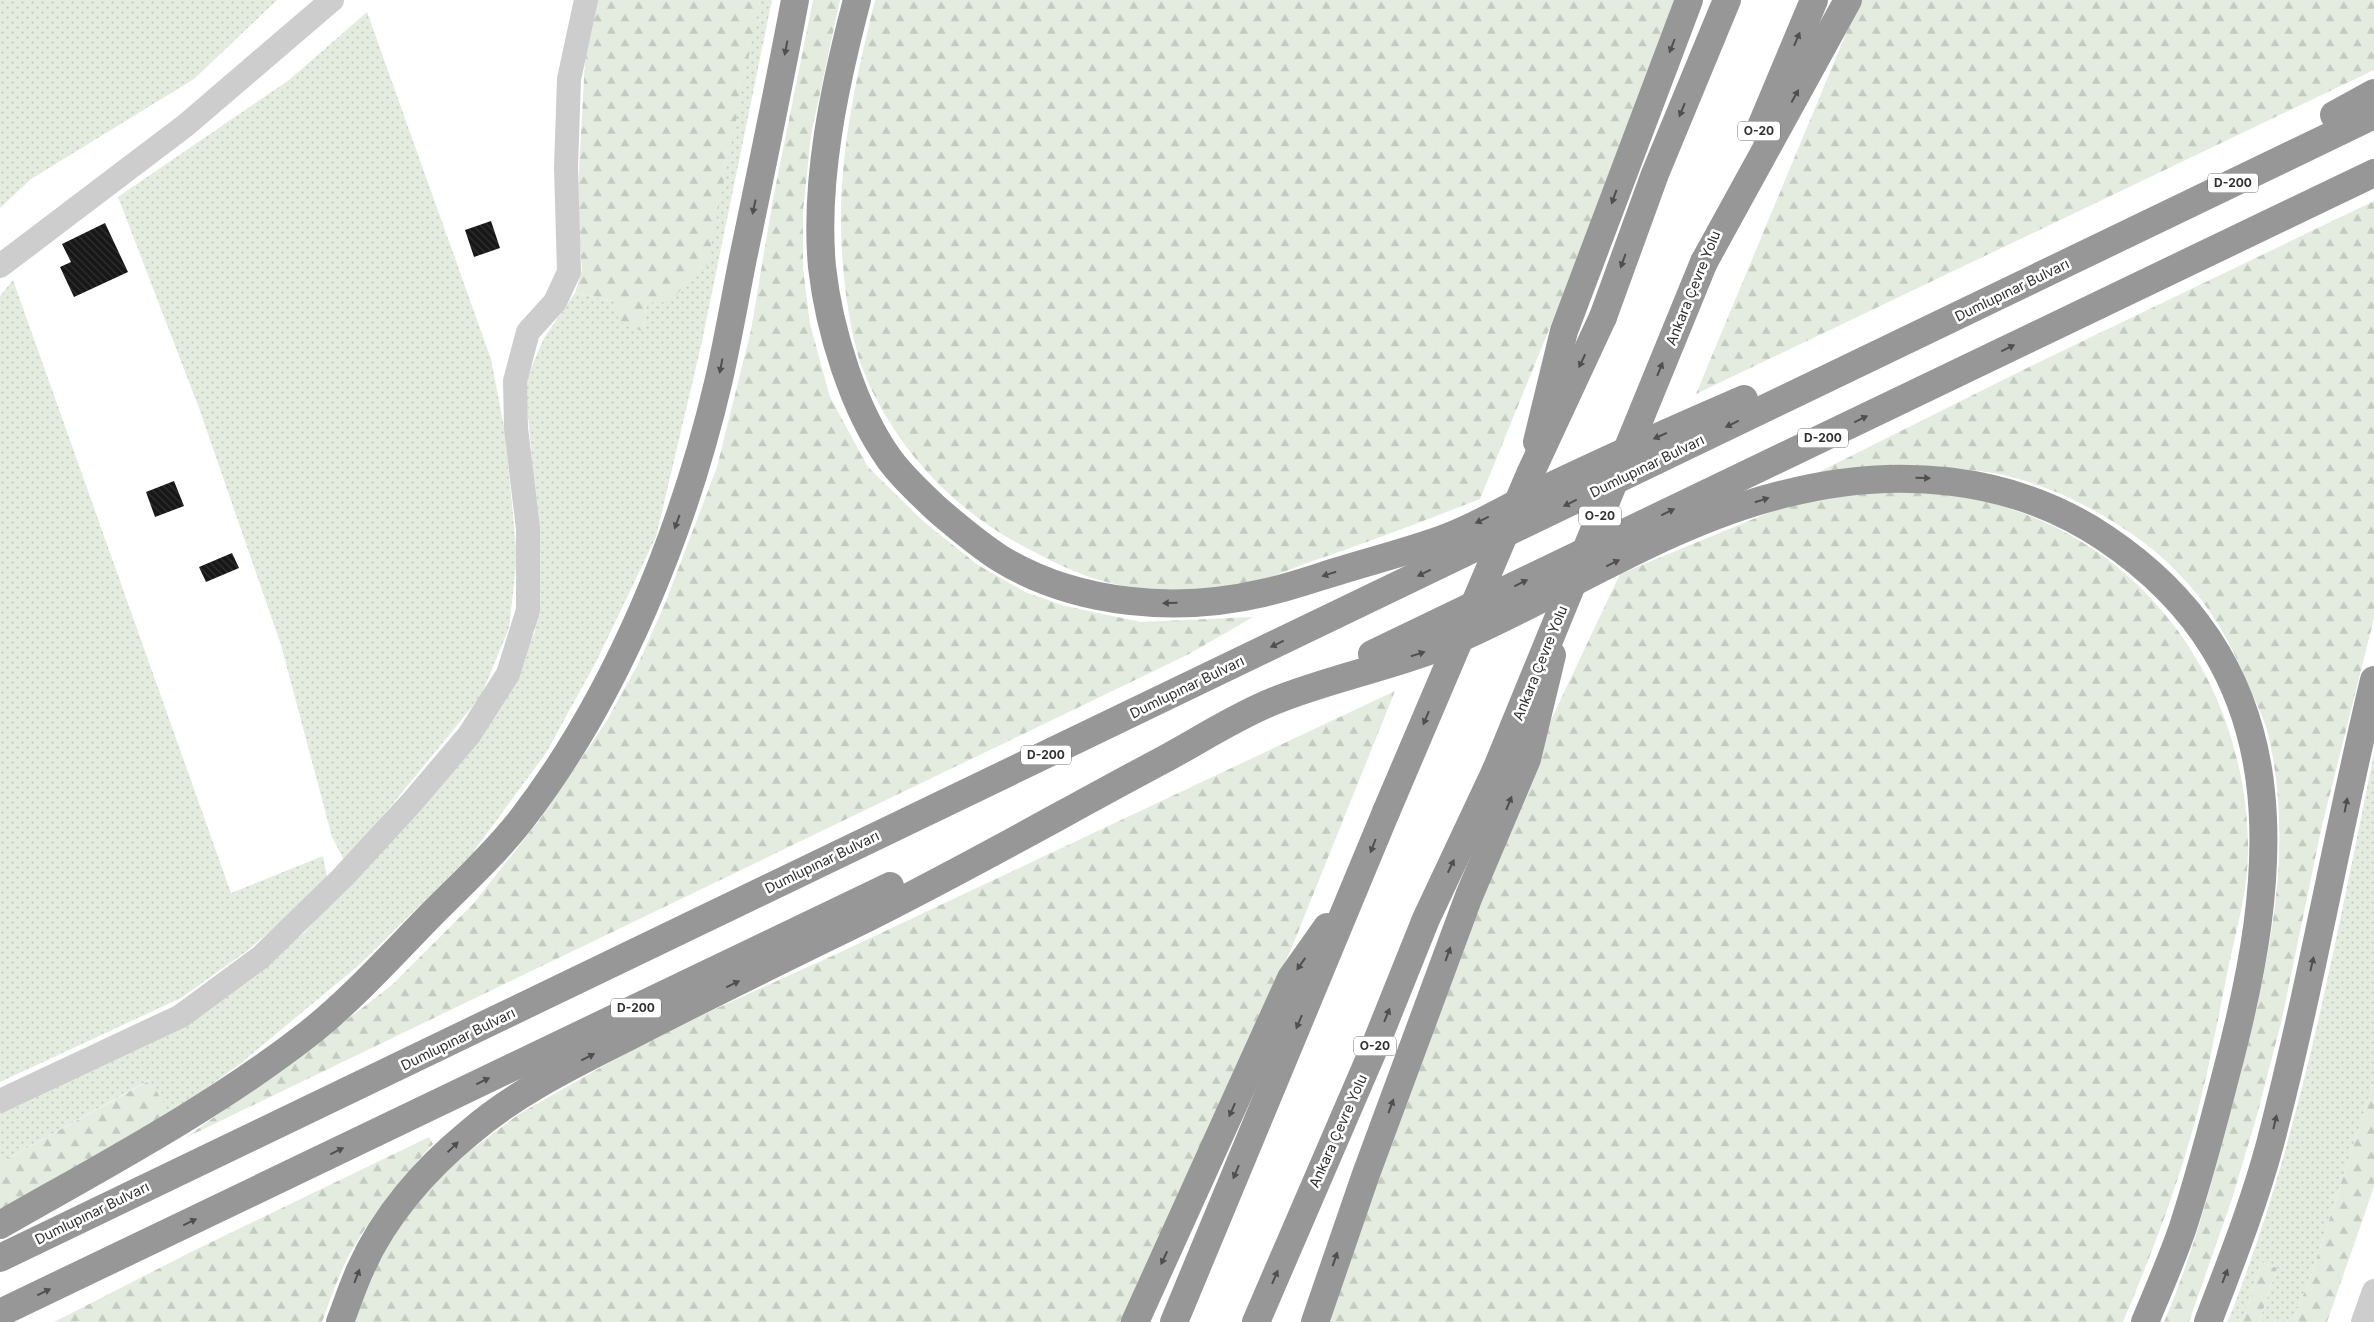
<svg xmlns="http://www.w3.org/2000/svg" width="2374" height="1322" font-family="Inter,sans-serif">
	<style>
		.grass { fill: url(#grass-dots) }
		.forest { fill: url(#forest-firs) }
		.building { fill: url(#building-back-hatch) }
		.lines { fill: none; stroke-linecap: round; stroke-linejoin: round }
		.street { stroke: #cdcdcd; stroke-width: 24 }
		.highway { stroke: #979797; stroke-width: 28 }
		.highway-bridge { stroke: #979797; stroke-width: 28 }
		.oneway { fill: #4f4f4f }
		.labels { text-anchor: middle; stroke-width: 5; stroke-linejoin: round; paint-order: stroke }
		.shield { fill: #fff; stroke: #6e6e6e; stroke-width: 1 }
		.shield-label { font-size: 12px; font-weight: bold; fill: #303030 }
		.street-label { font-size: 14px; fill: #303030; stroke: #fff }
	</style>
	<defs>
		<pattern id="grass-dots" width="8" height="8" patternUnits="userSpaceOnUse" patternTransform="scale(1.25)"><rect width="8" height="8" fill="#e3ecdf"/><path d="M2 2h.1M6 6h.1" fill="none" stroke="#c3cbc0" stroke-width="1.8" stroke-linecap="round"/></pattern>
		<pattern id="forest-firs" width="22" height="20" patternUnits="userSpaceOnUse" patternTransform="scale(1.25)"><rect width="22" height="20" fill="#e3ecdf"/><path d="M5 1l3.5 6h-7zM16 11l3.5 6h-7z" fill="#c3cbc0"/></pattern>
		<pattern id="building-back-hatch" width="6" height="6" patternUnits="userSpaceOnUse" patternTransform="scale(1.25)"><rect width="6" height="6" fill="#171717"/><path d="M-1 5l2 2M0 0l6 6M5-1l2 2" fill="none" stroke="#303030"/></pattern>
	</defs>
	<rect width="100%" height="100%" fill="#fff"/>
	<g class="grass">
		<polygon points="0,0 277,0 194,79 31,179 0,208"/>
		<polygon points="760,0 772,0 701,346 656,537 596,662 546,753 471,855 358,966 241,1063 170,1115 149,1080 0,1163 0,1111 201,1014 305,932 492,718 535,632 538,529 525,382 544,338 575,293 613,301 644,331 646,303 695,273 703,265"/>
		<polygon points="367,12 491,359 505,432 517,557 509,628 481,696 345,862 332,837 281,645 199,408 118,197 289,80"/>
		<polygon points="13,280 231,893 323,856 328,882 247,951 181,998 0,1082 0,296"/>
		<path d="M2374 754V1082L2310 1279 2292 1322H2259L2277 1268 2261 1262 2243 1321 2230 1316C2301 1136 2335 943 2374 754Z"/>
	</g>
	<g class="forest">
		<polygon points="598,0 760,0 707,266 703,265 670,302 646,303 644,332 620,322 613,301 575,293 582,270 577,207 585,60"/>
		<polygon points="813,0 840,0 811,135 803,212 803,268 810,324 830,397 868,467 923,521 978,565 1025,592 1065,606 1141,622 1253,617 1189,654 185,1138 292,1062 392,985 474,903 541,818 606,722 639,662 666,601 717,467 751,330 773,199"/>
		<path d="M875 0H1675L1559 305 1480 499C1421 522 1363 544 1304 564 1283 572 1258 584 1236 587 1195 592 1138 592 1099 580 1071 572 1044 557 1019 544 950 507 892 443 863 370 845 322 838 236 842 185 846 122 860 61 875 0Z"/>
		<polygon points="1860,0 2374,0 2374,70 1696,394"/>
		<path d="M2374 201V618L2321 830 2282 1019 2257 1115 2232 1199 2189 1322H2164C2195 1250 2215 1171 2235 1095 2265 979 2296 858 2269 738 2265 719 2255 701 2247 683 2225 626 2192 579 2143 542 2098 509 2048 483 1993 473 1934 463 1875 470 1815 474L2027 368Z"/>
		<path d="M1897 492C1928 493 1960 494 1991 503 2147 545 2245 684 2248 844 2249 887 2237 927 2228 969 2218 1019 2209 1069 2196 1118 2177 1188 2151 1256 2123 1322H1327L1390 1138 1541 741 1620 574 1797 501 1851 493Z"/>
		<polygon points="1395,691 1292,947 1121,1322 354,1322 357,1308 377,1264 401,1222 450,1166 519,1114 656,1036 845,950"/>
		<polygon points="150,1080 170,1115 0,1210 0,1163"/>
		<polygon points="2374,1082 2374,1187 2327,1322 2292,1322 2310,1279"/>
		<path d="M429 1137 433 1144C404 1176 375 1210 353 1248 340 1271 331 1297 322 1322H54L193 1251Z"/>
		<polygon points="2261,1262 2277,1268 2259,1322 2227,1322 2230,1316 2243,1321"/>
	</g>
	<g class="building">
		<polygon points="491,221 500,248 474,257 465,230"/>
		<polygon points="105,223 128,272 74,297 60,267 71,262 62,244"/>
		<polygon points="174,481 184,506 155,517 146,492"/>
		<polygon points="232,553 239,568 206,582 199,567"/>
	</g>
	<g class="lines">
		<g class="street">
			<polyline points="0,266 186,125 332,0"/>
			<polyline points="0,1101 181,1016 261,957 343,877 413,801 469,735 508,674 528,610 528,529 516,428 515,381 528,332 555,302 569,272 566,168 569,79 586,0"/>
			<polyline points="2363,1322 2374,1291"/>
		</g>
		<g class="highway">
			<path d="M857 0C835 84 814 180 822 267 829 329 853 409 890 460 904 479 922 495 939 511 959 528 979 545 1001 559 1077 605 1178 613 1263 593 1291 587 1318 577 1345 569 1375 560 1405 552 1434 542 1473 529 1512 505 1549 487 1614 456 1679 427 1744 399"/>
			<polyline points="2334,115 2374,93"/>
			<polyline points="1760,129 1814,0"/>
			<polyline points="1704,262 1848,0"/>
			<polyline points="1603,317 1655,174 1727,0"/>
			<polyline points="1537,442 1564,331 1689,0"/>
			<polyline points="1372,654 2374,173"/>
			<path d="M0 1225C105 1165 213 1108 308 1034 349 1002 389 958 425 921 457 888 493 856 521 820 617 696 684 530 719 379 728 339 735 298 743 258 761 172 779 86 795 0"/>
			<polyline points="0,1258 2374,115"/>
			<polyline points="0,1313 890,886"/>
			<path d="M340 1322C347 1304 353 1285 361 1268 384 1216 425 1169 469 1133 516 1092 575 1064 630 1036 703 998 777 962 851 926 955 875 1056 817 1159 762 1197 742 1234 717 1274 701 1328 679 1386 668 1440 647 1554 600 1664 523 1784 494 1893 466 2010 474 2105 538 2302 670 2280 872 2226 1074 2213 1125 2199 1177 2183 1227 2172 1259 2158 1291 2145 1322"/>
			<polyline points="1135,1322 1291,978 1327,927"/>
			<polyline points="1174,1322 1386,812"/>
			<polyline points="1256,1322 1375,1046 1426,919 1496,770"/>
			<polyline points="1315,1322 1366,1174 1469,896 1527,759 1552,655"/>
			<path d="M2208 1322C2230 1264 2254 1204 2270 1144 2310 991 2337 834 2374 680"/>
		</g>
		<g class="highway-bridge">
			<polyline points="1496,770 1704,262"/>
			<polyline points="1386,812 1530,474 1603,317"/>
		</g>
	</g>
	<defs><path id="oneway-solid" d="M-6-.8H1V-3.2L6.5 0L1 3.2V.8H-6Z" transform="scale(1.25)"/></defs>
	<g class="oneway">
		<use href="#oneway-solid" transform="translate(1797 39) rotate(-67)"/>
		<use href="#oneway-solid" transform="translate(1672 46) rotate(111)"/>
		<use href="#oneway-solid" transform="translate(786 48) rotate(101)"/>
		<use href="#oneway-solid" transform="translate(1795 96) rotate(-61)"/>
		<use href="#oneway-solid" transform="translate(1682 110) rotate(112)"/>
		<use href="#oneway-solid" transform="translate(1614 197) rotate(110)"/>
		<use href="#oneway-solid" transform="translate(754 207) rotate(102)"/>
		<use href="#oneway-solid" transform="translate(1623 261) rotate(110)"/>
		<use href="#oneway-solid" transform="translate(2008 348) rotate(-26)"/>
		<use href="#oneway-solid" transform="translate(1582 361) rotate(115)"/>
		<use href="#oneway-solid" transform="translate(721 366) rotate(101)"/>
		<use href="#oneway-solid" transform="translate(1660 369) rotate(-68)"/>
		<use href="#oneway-solid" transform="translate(1861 419) rotate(-26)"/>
		<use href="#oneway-solid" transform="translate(1732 424) rotate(154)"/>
		<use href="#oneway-solid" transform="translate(1660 436) rotate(156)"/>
		<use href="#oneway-solid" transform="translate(1923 478) rotate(2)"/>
		<use href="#oneway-solid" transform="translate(1762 500) rotate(-18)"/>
		<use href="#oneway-solid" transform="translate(1570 503) rotate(154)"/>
		<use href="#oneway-solid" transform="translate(1668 512) rotate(-26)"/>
		<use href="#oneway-solid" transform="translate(1482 520) rotate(154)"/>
		<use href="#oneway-solid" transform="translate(677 522) rotate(110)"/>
		<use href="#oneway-solid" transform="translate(1613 563) rotate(-26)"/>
		<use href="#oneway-solid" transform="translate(1424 573) rotate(154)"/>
		<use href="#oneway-solid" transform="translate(1329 574) rotate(163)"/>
		<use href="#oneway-solid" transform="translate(1521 583) rotate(-26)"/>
		<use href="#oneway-solid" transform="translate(1170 603) rotate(179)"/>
		<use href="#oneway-solid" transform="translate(1277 644) rotate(154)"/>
		<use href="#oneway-solid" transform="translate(1418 654) rotate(-18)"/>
		<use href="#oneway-solid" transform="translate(1426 718) rotate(113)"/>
		<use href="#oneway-solid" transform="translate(1509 803) rotate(-68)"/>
		<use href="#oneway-solid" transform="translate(2346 805) rotate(-79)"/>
		<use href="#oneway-solid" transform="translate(1373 846) rotate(111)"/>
		<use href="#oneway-solid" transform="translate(1451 866) rotate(-65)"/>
		<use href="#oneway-solid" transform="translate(1448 954) rotate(-70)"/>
		<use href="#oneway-solid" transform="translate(1301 964) rotate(125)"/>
		<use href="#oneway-solid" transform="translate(2312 964) rotate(-77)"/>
		<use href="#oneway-solid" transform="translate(733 984) rotate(-26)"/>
		<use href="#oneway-solid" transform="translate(1387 1015) rotate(-68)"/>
		<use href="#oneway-solid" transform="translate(1299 1022) rotate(113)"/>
		<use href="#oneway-solid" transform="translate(588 1057) rotate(-27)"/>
		<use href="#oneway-solid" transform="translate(483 1081) rotate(-26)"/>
		<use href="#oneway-solid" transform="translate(1391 1106) rotate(-70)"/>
		<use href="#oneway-solid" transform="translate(1232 1110) rotate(114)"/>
		<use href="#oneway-solid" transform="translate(2275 1122) rotate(-77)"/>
		<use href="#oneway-solid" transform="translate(453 1147) rotate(-44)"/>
		<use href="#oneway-solid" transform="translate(337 1151) rotate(-26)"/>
		<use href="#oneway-solid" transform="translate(1236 1172) rotate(113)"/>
		<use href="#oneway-solid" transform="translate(190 1222) rotate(-26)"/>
		<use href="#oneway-solid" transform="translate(1164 1258) rotate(115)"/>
		<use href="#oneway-solid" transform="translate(1335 1259) rotate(-71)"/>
		<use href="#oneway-solid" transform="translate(357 1276) rotate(-69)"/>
		<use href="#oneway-solid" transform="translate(2225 1276) rotate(-69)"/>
		<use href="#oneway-solid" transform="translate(1275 1277) rotate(-67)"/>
		<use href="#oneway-solid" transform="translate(44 1292) rotate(-26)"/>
	</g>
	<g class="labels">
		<g class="shield">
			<rect x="1738" y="121.5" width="42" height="19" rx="4"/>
			<rect x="2208" y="173.5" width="50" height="19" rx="4"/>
			<rect x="1798" y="428.5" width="50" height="19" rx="4"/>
			<rect x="1579" y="506.5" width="42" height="19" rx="4"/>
			<rect x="1021" y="745.5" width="50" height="19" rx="4"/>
			<rect x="611" y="998.5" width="50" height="19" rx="4"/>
			<rect x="1354" y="1036.5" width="42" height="19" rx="4"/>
		</g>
		<g class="shield-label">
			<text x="1759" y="135">O-20</text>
			<text x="2233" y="187">D-200</text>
			<text x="1823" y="442">D-200</text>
			<text x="1600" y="520">O-20</text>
			<text x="1046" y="759">D-200</text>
			<text x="636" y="1012">D-200</text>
			<text x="1375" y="1050">O-20</text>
		</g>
		<g class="street-label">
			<text transform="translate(1693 288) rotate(-68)" y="5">Ankara Çevre Yolu</text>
			<text transform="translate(2012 290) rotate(-26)" y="5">Dumlupınar Bulvarı</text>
			<text transform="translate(1647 466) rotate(-26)" y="5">Dumlupınar Bulvarı</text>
			<text transform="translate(1540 663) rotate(-68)" y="5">Ankara Çevre Yolu</text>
			<text transform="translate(1187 687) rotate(-26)" y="5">Dumlupınar Bulvarı</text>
			<text transform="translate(822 862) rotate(-26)" y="5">Dumlupınar Bulvarı</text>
			<text transform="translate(458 1039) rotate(-26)" y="5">Dumlupınar Bulvarı</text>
			<text transform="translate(1338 1131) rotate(-66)" y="5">Ankara Çevre Yolu</text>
			<text transform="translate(92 1213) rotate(-26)" y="5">Dumlupınar Bulvarı</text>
		</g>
	</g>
</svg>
